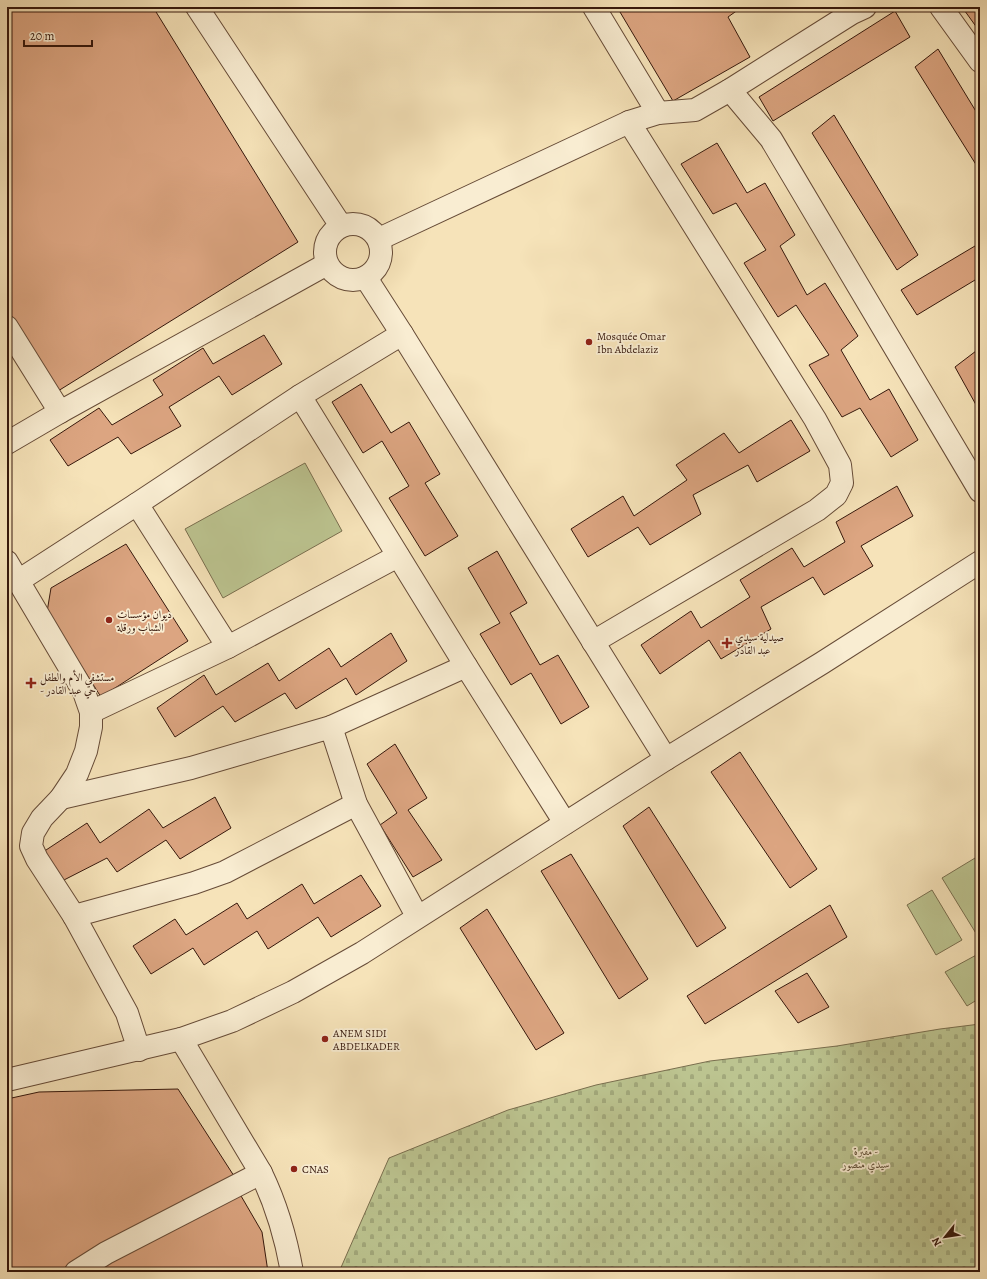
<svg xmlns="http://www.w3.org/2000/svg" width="987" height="1279" font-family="Alegreya,Amiri,serif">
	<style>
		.cemetery { fill: url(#cemetery-stones); stroke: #796e4e }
		.pitch { fill: #bcc490; stroke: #796e4e }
		.building { fill: #dca581; stroke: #36180c }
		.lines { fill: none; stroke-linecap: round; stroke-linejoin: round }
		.minor-casing { stroke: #664b37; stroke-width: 24 }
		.minor { stroke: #f9edd2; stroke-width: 22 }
		.poi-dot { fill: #8f2418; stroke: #f9edd2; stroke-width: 1.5 }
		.labels { text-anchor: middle; stroke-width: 3.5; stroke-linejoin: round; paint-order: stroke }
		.poi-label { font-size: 11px; fill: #36180c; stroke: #f9edd2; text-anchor: start }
		.park-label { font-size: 11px; font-style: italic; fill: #5e4c34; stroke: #f9edd2 }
	</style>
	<defs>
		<pattern id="cemetery-stones" width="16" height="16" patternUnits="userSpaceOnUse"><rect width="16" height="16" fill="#bcc490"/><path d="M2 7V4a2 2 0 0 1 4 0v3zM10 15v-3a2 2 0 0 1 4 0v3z" fill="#a2a87b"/></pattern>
	</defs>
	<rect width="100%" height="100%" fill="#f6e3b9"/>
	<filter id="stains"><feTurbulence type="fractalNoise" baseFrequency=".005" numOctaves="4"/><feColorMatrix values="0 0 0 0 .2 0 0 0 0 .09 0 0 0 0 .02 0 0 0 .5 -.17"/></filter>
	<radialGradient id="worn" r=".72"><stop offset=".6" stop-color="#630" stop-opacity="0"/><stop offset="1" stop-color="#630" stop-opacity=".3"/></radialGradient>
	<polygon class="cemetery" points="980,1024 980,1272 339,1272 389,1158 508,1110 596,1085 710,1061 837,1046 940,1029"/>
	<g class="pitch">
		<polygon points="305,463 342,531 223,598 185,529"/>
		<polygon points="980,855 980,933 977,935 942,878"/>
		<polygon points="932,890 962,940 936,955 907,905"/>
		<polygon points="980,953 980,998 967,1006 945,972"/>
	</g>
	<g class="building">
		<polygon points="7,7 153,7 298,242 58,391 7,311"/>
		<polygon points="617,7 742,7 728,17 750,57 673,101"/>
		<polygon points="962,7 980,7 980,32"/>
		<polygon points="895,11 910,37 773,121 759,97"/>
		<polygon points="938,49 980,118 980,171 915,67"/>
		<polygon points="834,115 918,255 897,270 812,133"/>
		<polygon points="717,143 747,193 765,183 795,235 780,246 807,295 825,283 858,336 841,350 870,400 889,389 918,440 891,457 860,408 842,417 809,365 829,355 796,305 778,317 744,263 766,250 736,203 713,214 681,164"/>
		<polygon points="980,243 980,277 917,315 901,290"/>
		<polygon points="264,335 282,364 232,395 219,376 169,407 181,426 131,454 118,437 68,466 50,440 99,408 112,425 163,395 153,380 203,348 213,364"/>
		<polygon points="976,351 980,358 980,412 955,367"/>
		<polygon points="361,384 391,433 409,422 440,474 425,483 458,536 425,556 389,498 409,486 382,441 363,453 332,402"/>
		<polygon points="791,420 810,451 757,482 748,465 693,495 701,514 650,545 638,527 588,557 571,529 623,496 634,516 687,480 676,465 724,433 739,453"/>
		<polygon points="897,486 913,516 861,546 873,566 824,595 813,577 761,607 771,629 721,659 709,640 660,674 641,645 691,611 701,628 750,597 740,580 792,548 804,567 845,542 836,522"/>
		<polygon points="126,544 188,641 101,697 47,612 51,588"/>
		<polygon points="497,551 527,603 510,613 540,665 558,655 589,707 561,724 531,673 511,685 480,634 500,623 468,568"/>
		<polygon points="391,633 407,661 356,695 346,678 296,709 285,693 235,722 223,706 175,737 157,708 204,675 216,695 268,663 279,681 329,648 341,667"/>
		<polygon points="395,744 427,798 408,810 442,860 413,877 380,825 397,813 367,764"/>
		<polygon points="740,752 817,869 790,888 711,772"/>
		<polygon points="215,797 231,828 180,859 166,840 117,872 107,858 62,881 43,852 87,823 100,843 149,809 163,828"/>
		<polygon points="649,807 726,928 697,947 623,826"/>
		<polygon points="571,854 648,979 619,999 541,871"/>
		<polygon points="361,875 381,906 331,937 318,917 268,949 257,931 204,965 193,948 151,974 133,946 175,919 186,935 237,903 247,919 302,884 314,904"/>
		<polygon points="830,905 847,937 705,1024 687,996"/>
		<polygon points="487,909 564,1033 536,1050 460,928"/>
		<polygon points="807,973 829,1007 798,1023 775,991"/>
		<polygon points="178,1089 234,1176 61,1272 7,1272 7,1099 39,1092"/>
		<polygon points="237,1189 262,1232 268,1272 89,1272"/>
	</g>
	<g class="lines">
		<defs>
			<g id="minor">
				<polyline points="197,7 341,226"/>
				<polyline points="594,7 658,113"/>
				<polyline points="941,7 980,61"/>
				<polyline points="730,90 771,139 980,491"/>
				<circle cx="353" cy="252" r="28"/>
				<polyline points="379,239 629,122 658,113 695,110 730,90 852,13 865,7"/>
				<polyline points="366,278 402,334 666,759"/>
				<polyline points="7,327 60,412"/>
				<polyline points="300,396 466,666 565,823"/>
				<polyline points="7,443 60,412 327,264"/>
				<polyline points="137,504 228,647"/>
				<polyline points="7,562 84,692 91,712 91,727 86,751 77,774 61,798 42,818 33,833 31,846 37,859 74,916 127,1013 139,1050"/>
				<polyline points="18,581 137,504 300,396 402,334"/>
				<polyline points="593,642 817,510 836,495 842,483 840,465 815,419 629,122"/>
				<polyline points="91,712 228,647 398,556"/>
				<polyline points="331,727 466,666"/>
				<polyline points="61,798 191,768 331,727 356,804 417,916"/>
				<polyline points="74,916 194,883 225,872 356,804"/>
				<path d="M181 1039 261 1173C276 1204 286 1238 292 1272"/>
				<polyline points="7,1080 181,1039 232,1021 293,992 362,953 666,759 822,663 980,562"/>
				<polyline points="76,1272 106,1253 261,1173"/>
			</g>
		</defs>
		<use href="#minor" class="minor-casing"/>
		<use href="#minor" class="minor"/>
	</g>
	<g class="poi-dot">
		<circle cx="589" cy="342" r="4"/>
		<circle cx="109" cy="620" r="4"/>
		<path d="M725 637h4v4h4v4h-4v4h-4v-4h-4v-4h4z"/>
		<path d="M29 677h4v4h4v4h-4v4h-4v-4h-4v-4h4z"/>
		<circle cx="325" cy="1039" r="4"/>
		<circle cx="294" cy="1169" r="4"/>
	</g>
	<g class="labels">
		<g class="poi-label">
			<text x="597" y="340">Mosquée Omar<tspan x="597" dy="13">Ibn Abdelaziz</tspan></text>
			<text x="117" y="618">ديوان مؤسسات<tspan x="117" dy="13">الشباب ورقلة</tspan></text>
			<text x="735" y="641">صيدلية سيدي<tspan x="735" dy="13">عبد القادر</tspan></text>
			<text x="40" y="681">مستشفي الأم والطفل<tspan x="40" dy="13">- حي عبد القادر</tspan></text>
			<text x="333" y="1037">ANEM SIDI<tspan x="333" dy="13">ABDELKADER</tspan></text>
			<text x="302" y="1173">CNAS</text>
		</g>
		<g class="park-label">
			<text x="866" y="1155">مقبرة -<tspan x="866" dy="13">سيدي منصور</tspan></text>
		</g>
	</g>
	<rect width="987" height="1279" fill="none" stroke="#f6e3b9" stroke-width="24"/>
	<rect x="8" y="8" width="971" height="1263" fill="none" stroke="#36180c" stroke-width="2"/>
	<rect x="12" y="12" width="963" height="1255" fill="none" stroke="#36180c"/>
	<g transform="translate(945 1237) rotate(240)" stroke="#f9edd2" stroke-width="3" paint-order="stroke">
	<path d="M0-3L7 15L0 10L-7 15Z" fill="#36180c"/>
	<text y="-6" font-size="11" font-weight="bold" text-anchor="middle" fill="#36180c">N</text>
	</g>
	<path d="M24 40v6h68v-6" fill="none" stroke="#36180c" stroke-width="2"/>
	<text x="30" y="40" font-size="12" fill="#36180c" stroke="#f9edd2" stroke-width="3" paint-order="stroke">20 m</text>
	<rect width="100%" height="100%" filter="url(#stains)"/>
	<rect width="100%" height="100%" fill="url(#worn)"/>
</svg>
